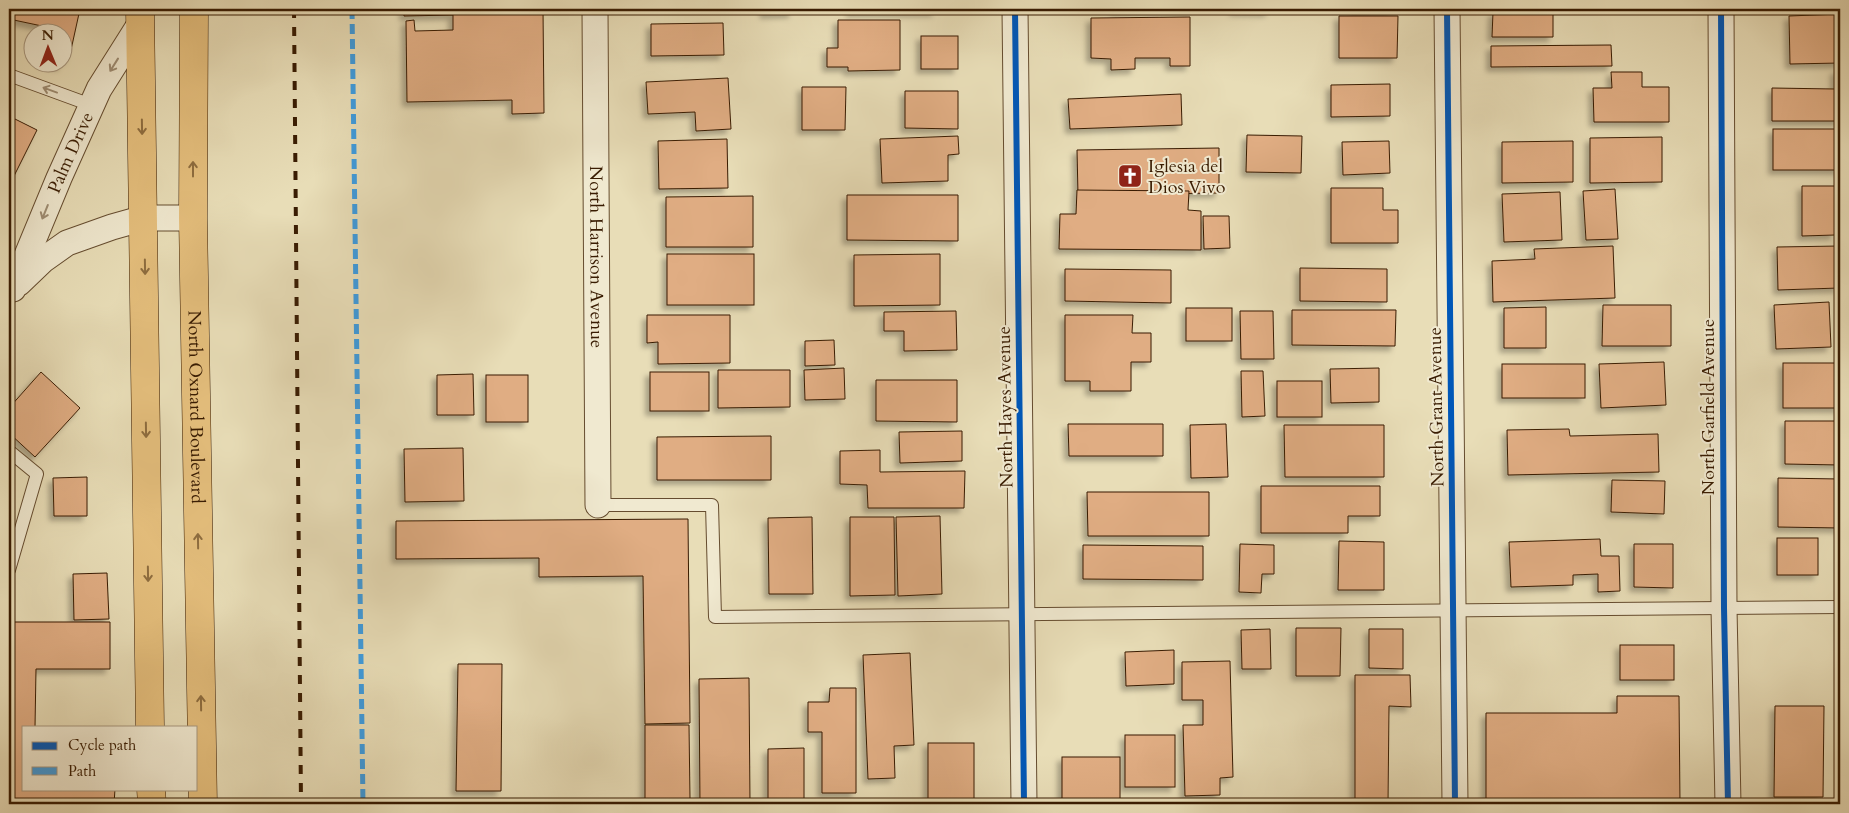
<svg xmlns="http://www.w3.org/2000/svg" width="1849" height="813" font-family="Cardo,serif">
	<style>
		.building { fill: #e0ad83; stroke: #391c02; filter: url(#shadow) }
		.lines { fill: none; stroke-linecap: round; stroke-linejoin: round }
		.lane-casing { stroke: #654c2f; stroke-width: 14 }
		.street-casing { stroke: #654c2f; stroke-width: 27 }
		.primary-casing { stroke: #391c02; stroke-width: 29 }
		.lane { stroke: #f0e9d0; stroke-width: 12 }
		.street { stroke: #f0e9d0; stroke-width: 25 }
		.primary { stroke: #e4be7c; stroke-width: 28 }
		.rail { stroke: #391c02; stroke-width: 4; stroke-dasharray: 9 9; stroke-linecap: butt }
		.quiet { stroke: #3e9bdd; stroke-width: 5; stroke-dasharray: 10 5; stroke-linecap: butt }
		.cycleway-casing { stroke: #f0e9d0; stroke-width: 9 }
		.cycleway { stroke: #0057b8; stroke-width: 6 }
		.oneway { stroke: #9e8d73 }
		.oneway2 { stroke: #8e6d3f }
		.labels { text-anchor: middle; stroke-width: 4; stroke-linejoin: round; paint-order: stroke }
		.street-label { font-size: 18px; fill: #391c02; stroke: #f0e9d0 }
		.poi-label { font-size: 18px; fill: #391c02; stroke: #f0e9d0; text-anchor: start }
	</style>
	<defs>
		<filter id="shadow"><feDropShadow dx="-4.5" dy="4.5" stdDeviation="2.5" flood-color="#0004"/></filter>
	</defs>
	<rect width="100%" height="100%" fill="#e8ddb7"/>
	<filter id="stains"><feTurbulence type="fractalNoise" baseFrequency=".004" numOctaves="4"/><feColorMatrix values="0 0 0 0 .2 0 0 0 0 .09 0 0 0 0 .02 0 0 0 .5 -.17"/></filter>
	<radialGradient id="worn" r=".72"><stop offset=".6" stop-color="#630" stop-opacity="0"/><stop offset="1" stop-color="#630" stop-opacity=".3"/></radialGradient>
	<g class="building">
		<polygon points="9,9 80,9 69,59 64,58 62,66 43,62 62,62 62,32 41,32 42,26 9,19"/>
		<polygon points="404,9 543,9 544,113 512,114 512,100 407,102 406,21 414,20 415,31 453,30 453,15 404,16"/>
		<polygon points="764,9 793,9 793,13 765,14"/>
		<rect x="851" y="9" width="85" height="3"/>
		<polygon points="1115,9 1194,9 1194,10 1115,11"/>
		<polygon points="1234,9 1270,9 1269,12 1234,11"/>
		<polygon points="1355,9 1392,9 1392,12 1355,13"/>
		<polygon points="1493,12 1553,12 1553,37 1492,37"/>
		<polygon points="1840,14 1840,63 1790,64 1789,16"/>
		<polygon points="1339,16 1398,16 1397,58 1339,58"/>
		<polygon points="1190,17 1190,66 1170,66 1170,58 1135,58 1135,69 1111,70 1111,59 1091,58 1091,18"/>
		<polygon points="838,20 900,20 900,70 848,71 848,67 827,67 827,48 838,48"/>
		<polygon points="723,23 724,55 651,56 651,24"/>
		<rect x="921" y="36" width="37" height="33"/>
		<polygon points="1611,45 1612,66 1491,67 1491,46"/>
		<polygon points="1835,70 1840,70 1840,121 1772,121 1772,88 1835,89"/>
		<polygon points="1611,72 1642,72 1642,87 1669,87 1669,122 1594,122 1593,88 1612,88"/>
		<polygon points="728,78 731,129 696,131 695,112 648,114 646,82"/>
		<polygon points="1390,84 1390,116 1331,117 1331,85"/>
		<polygon points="802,87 846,87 845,130 802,130"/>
		<polygon points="905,91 958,91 958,129 905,128"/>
		<polygon points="1181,94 1182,125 1070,129 1068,99"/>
		<polygon points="9,116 37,130 9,186"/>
		<rect x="1773" y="129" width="67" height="41"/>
		<polygon points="1247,135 1302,136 1301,173 1246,172"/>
		<polygon points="958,136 959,154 948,155 948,181 882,183 880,139"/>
		<polygon points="1662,137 1662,182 1590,183 1590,138"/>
		<polygon points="727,139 728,188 659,189 658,141"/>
		<polygon points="1389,141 1390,173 1343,175 1342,142"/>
		<polygon points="1573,141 1573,182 1502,183 1502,142"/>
		<polygon points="1219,148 1219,193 1078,195 1077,150"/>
		<polygon points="1802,186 1835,186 1835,235 1802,236"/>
		<polygon points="1331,188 1383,188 1383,210 1398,210 1398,243 1331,243"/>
		<polygon points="1615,189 1618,239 1586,240 1583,191"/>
		<polygon points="1077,190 1189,191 1188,210 1201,211 1201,250 1059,249 1060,214 1076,214"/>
		<polygon points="1560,192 1562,240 1504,242 1502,194"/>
		<polygon points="847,195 958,195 958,241 847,240"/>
		<polygon points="753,196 753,247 666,247 666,197"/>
		<polygon points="1203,216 1229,216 1230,248 1204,249"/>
		<polygon points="1613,246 1615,298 1493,302 1492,261 1535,259 1534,249"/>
		<polygon points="1839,246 1839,288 1778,290 1777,247"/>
		<rect x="667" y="254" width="87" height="51"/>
		<polygon points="940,254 940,305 854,306 854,255"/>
		<polygon points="1300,268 1387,269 1387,302 1300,301"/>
		<polygon points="1065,269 1171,270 1171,303 1065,301"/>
		<polygon points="1829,302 1831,347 1776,349 1774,305"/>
		<polygon points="1603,305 1671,305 1671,346 1602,346"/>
		<polygon points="1546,307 1546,348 1504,348 1504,308"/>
		<rect x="1186" y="308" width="46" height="33"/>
		<polygon points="1292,310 1396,310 1395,346 1292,345"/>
		<polygon points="956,311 957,350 904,351 904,331 884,331 884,312"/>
		<polygon points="1240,311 1273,311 1274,359 1241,359"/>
		<polygon points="647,315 730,315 730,363 658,364 658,342 647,343"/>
		<polygon points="1065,315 1133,315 1132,333 1151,333 1151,362 1131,362 1131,391 1090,391 1090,381 1065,381"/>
		<polygon points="834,340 835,365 805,366 805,341"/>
		<polygon points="1664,362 1666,405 1601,408 1599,364"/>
		<rect x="1783" y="363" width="57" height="45"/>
		<rect x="1502" y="364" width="83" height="34"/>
		<polygon points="844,368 845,399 805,400 804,370"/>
		<polygon points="1379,368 1379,402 1331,403 1330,369"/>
		<polygon points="718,370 790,370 790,407 718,408"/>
		<polygon points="1241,371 1263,371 1265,416 1242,417"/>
		<polygon points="41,372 80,408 35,457 9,433 9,408"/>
		<rect x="650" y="372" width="59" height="39"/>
		<polygon points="473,374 474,415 437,415 437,375"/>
		<rect x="486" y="375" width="42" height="47"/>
		<polygon points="876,380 957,380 957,422 876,421"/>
		<rect x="1277" y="381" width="45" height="36"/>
		<polygon points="1785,421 1840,421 1840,465 1785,464"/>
		<polygon points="1068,424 1163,424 1163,456 1069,456"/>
		<polygon points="1226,424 1228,477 1191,478 1190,425"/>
		<polygon points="1284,425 1384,425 1384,477 1285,477"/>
		<polygon points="1569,429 1570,436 1658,434 1659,472 1508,475 1507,430"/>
		<polygon points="962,431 962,461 900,463 899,432"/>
		<polygon points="771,436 771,480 657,480 657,437"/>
		<polygon points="463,448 464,501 405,502 404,449"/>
		<polygon points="880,450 880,472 965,471 964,508 868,508 867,485 840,484 840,451"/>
		<polygon points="87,477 87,516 54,516 53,478"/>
		<polygon points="1778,478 1840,479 1840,528 1778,527"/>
		<polygon points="1612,480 1665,481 1664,514 1611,512"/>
		<polygon points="1261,486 1380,486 1380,516 1348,516 1348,533 1261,533"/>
		<polygon points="1087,492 1209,492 1209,536 1088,536"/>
		<polygon points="940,516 942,594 898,596 896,517"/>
		<polygon points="812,517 813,594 769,594 768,518"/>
		<polygon points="850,517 894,517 895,595 850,596"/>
		<polygon points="688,519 690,723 645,724 643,576 539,577 539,558 396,559 396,521"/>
		<rect x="1777" y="538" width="41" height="37"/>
		<polygon points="1600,539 1601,556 1619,556 1620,591 1598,592 1598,574 1573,575 1573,585 1511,587 1509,542"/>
		<polygon points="1339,541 1384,542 1384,590 1338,590"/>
		<polygon points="1240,544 1274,545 1274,574 1262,574 1261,593 1239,592"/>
		<polygon points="1634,544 1673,544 1673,588 1634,587"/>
		<polygon points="1083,545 1203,546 1203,580 1083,579"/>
		<polygon points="107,573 109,619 74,620 73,574"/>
		<polygon points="9,622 110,622 110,669 36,669 35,727 24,727 24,789 115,789 114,804 9,804"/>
		<polygon points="1296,628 1341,628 1340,676 1296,676"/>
		<polygon points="1270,629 1271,669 1242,669 1241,630"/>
		<polygon points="1369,629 1403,629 1403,669 1369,668"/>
		<rect x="1620" y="645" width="54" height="35"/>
		<polygon points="1174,650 1174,684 1126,686 1125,652"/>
		<polygon points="910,653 914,745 894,746 895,778 868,779 863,655"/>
		<polygon points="1230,661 1233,777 1220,778 1220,795 1185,796 1183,725 1203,725 1203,700 1182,700 1182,662"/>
		<polygon points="458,664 502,664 501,791 456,791"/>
		<polygon points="1355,675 1410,675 1411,707 1389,706 1388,804 1355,804"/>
		<polygon points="749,678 750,804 700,804 699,679"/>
		<polygon points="830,688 856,688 856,793 822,793 822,732 808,732 808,702 829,702"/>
		<polygon points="1617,696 1679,696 1680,804 1486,804 1486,713 1617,713"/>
		<polygon points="1775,706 1824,706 1823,797 1774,797"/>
		<polygon points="645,725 689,725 690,799 645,799"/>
		<rect x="1125" y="735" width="50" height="52"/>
		<rect x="928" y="743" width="46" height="61"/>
		<polygon points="804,748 804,804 768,804 768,749"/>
		<rect x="1062" y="757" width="58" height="47"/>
	</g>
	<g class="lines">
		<defs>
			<g id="lane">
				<polyline points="9,75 91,105"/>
				<polyline points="9,451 37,474 9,570"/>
				<polyline points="598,505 712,505 715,617 1840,607"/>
			</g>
			<g id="street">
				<path id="s1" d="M595 9 598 505"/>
				<polyline points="1015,9 1024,804"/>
				<polyline points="1447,9 1455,804"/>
				<polyline points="1721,9 1724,608 1728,804"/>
				<polyline points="19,283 43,260 67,243 112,227 144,218 193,218"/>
				<path id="s2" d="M13 289 59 178 99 89 140 24"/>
			</g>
			<g id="primary">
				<polyline points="140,9 150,727"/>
				<path id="s3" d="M194 9 193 218 203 804"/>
				<polyline points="151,789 152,804"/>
			</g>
		</defs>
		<use href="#lane" class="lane-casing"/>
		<use href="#street" class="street-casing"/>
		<use href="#primary" class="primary-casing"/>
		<use href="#lane" class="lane"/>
		<use href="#street" class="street"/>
		<use href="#primary" class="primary"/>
		<polyline class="rail" points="294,9 301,804"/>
		<polyline class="quiet" points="352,9 363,804"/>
		<defs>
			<g id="cycleway">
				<polyline points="1015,9 1024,804"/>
				<polyline points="1447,9 1455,804"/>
				<polyline points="1721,9 1724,608 1728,804"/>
			</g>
		</defs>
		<use href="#cycleway" class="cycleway-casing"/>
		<use href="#cycleway" class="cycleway"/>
	</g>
	<defs><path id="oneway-shaft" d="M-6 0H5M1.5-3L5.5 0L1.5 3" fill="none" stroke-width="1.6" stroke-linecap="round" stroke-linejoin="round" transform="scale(1.25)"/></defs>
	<g class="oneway">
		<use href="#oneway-shaft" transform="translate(114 65) rotate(122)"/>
		<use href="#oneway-shaft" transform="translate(50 90) rotate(-160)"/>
		<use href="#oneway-shaft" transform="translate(45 212) rotate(112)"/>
	</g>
	<g class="oneway2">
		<use href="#oneway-shaft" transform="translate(142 127) rotate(89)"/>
		<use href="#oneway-shaft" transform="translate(193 169) rotate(-90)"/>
		<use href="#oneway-shaft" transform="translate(145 267) rotate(89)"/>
		<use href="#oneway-shaft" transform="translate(146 430) rotate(89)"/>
		<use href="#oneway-shaft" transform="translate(198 541) rotate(-91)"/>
		<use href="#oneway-shaft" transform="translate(148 574) rotate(89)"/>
		<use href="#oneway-shaft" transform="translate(201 703) rotate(-91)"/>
	</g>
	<defs>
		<symbol id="church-square" viewBox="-11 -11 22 22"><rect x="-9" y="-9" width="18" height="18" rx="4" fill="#8f2418" stroke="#f0e9d0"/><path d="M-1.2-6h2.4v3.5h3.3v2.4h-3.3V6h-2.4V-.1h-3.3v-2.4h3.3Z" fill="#fff"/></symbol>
	</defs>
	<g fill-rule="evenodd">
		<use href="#church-square" x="1116" y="162" width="28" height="28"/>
	</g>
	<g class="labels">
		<g class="street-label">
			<text dy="6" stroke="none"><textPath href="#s2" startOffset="148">Palm Drive</textPath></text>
			<text dy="6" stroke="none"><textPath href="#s1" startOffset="248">North Harrison Avenue</textPath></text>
			<text dy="6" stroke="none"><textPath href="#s3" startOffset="398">North Oxnard Boulevard</textPath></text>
			<text transform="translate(1005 407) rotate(-91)" y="6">North Hayes Avenue</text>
			<text transform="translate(1436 407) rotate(-91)" y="6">North Grant Avenue</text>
			<text transform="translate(1708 407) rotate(-90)" y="6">North Garfield Avenue</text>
		</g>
		<g class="poi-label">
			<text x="1148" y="172">Iglesia del<tspan x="1148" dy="21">Dios Vivo</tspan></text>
		</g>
	</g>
	<rect width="1849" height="813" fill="none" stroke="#e8ddb7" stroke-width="30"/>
	<rect x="10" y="10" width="1829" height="793" fill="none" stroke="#391c02" stroke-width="2.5"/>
	<rect x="15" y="15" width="1819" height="783" fill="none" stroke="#391c02"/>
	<rect x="22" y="726" width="175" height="65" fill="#f0e9d0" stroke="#a7977e"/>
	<rect x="32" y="742" width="25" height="8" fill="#0057b8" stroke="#a7977e"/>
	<text x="68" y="750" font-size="15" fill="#391c02">Cycle path</text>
	<rect x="32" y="767" width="25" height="8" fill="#3e9bdd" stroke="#a7977e"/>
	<text x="68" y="776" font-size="15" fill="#391c02">Path</text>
	<g transform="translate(48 48) rotate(359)"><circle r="24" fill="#f0e9d0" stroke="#a7977e"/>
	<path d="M0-4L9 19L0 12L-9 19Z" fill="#8f2418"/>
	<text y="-8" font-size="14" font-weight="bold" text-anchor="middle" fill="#391c02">N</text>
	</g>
	<rect width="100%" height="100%" filter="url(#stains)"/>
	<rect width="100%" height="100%" fill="url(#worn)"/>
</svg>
